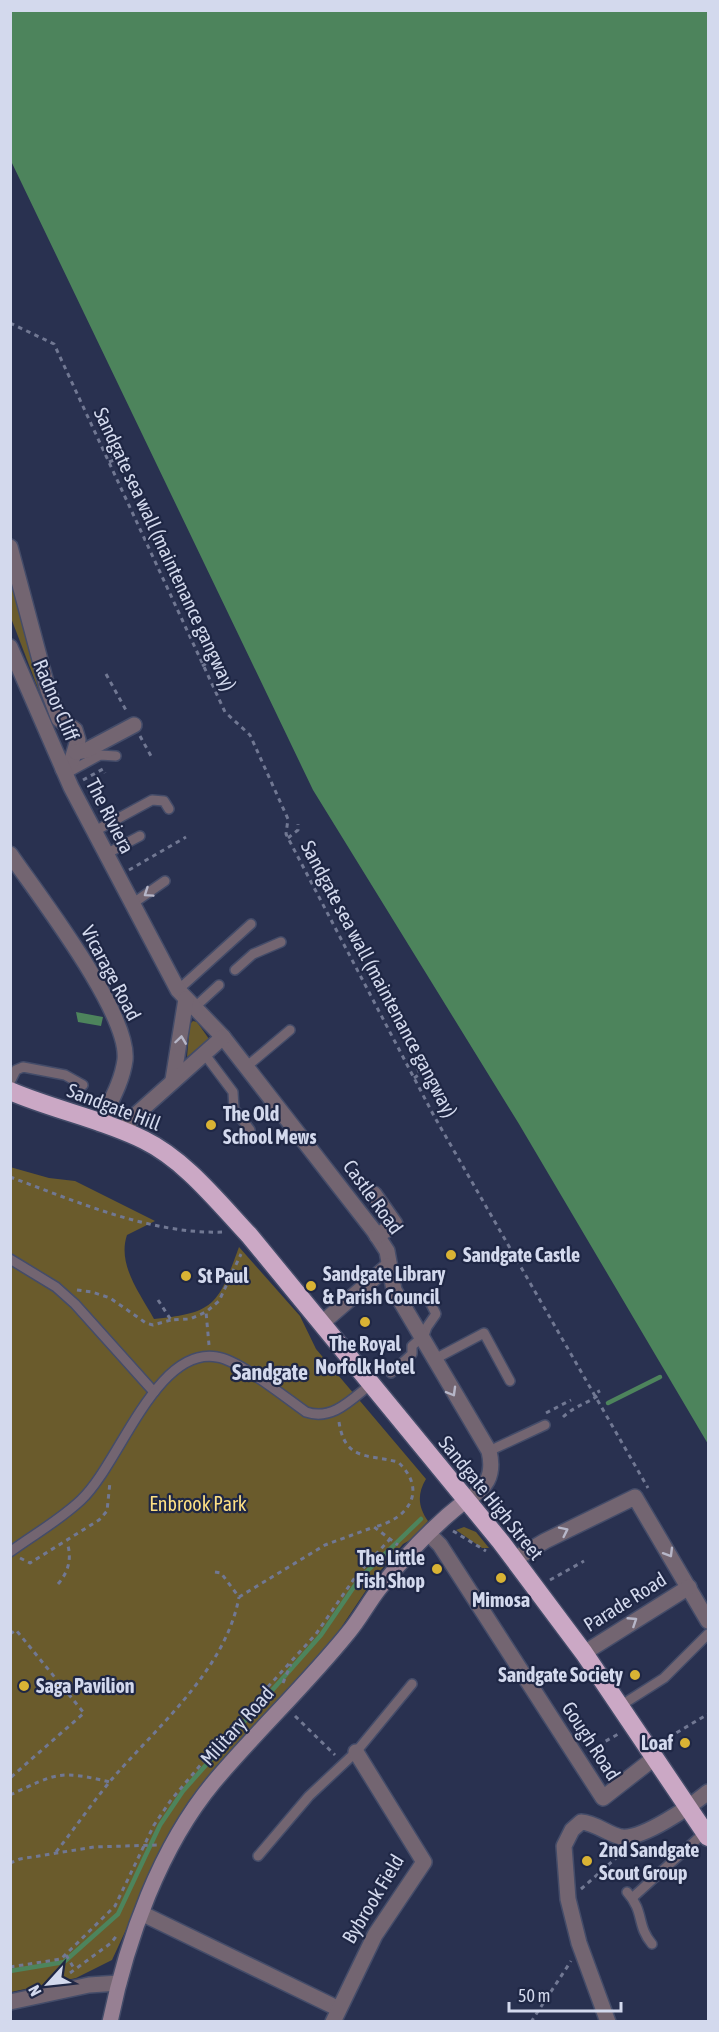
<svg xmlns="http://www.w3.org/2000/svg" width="719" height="2032" font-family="'Asap Condensed',sans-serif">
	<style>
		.green { fill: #6a5b2c }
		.water { fill: #4d845c }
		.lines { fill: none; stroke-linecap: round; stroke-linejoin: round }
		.stream { stroke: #4d845c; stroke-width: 4.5 }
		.lane-casing { stroke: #444c69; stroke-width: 12 }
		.street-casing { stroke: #444c69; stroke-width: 18 }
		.secondary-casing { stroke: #444c69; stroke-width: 18 }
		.highway-casing { stroke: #444c69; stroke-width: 21 }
		.path { stroke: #717893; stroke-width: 3; stroke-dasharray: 4.5 4.5; stroke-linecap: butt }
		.lane { stroke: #736571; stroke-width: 9 }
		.street { stroke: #736571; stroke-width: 15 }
		.secondary { stroke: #978093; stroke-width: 15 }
		.highway { stroke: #cba8c5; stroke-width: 18 }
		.oneway { stroke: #b6b6c8 }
		.poi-dot { fill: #d9b334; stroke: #1f2745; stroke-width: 2 }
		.labels { text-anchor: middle; stroke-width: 4.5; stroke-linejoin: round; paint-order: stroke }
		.street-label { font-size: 20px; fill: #d3d9ed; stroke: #1f2745 }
		.poi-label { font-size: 20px; font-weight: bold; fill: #d3d9ed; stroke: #1f2745; text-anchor: start }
		.park-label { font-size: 20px; fill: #fcdf84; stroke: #1f2745 }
		.quarter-label { font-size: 22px; font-weight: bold; fill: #d3d9ed; stroke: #1f2745 }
	</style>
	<rect width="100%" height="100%" fill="#293150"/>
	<g class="green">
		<polygon points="10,574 55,724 52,725 11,618"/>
		<polygon points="193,1021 197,1022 209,1039 187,1057 190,1024"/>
		<path d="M10 1167 49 1178 75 1181 155 1221 127 1235C117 1265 140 1293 154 1319 216 1313 218 1304 239 1247L300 1316 316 1349 426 1479C417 1494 418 1507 428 1521L412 1539 403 1544 375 1577 326 1650 190 1799 175 1823 112 1960 76 1978 11 1992Z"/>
		<polygon points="464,1527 476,1532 489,1548 482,1548 456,1530"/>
	</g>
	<g class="water">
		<polygon points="11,10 708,11 708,1444 519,1124 313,790 11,161"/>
		<polygon points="76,1012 103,1017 101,1026 78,1022"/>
	</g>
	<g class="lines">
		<g class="stream">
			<polyline points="608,1403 660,1377"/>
			<polyline points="10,1971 64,1962 118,1914 160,1825 183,1791 321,1635 360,1578 421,1519"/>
		</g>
		<defs>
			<g id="lane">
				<polyline points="67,773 100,755 116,756"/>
				<polyline points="95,831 152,800 164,801 169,809"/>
				<polyline points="106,854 140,836"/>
				<polyline points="132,904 165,881"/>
				<polyline points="235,970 253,954 281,942"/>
				<polyline points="178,990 251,924"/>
				<polyline points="195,1007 219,985"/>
				<polyline points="203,1052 233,1092 234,1109 250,1130"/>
				<polyline points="246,1067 290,1030"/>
				<polyline points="10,1082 16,1070 23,1067 65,1075 83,1085"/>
				<polyline points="10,1259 56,1287 75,1304 154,1392"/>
				<polyline points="422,1341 427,1327 436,1314 428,1298"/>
				<polyline points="433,1360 484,1333 510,1381"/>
				<polyline points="391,1373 412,1354 412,1346 421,1338"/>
				<polyline points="489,1451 545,1425"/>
				<path d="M10 1552C33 1535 60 1520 81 1500 119 1465 156 1346 217 1357 239 1360 286 1398 306 1412 332 1421 351 1400 371 1384"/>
				<polyline points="620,1706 664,1678 708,1634"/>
				<polyline points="258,1856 309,1796 356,1752 412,1684"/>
				<path d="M627 1892C645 1912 636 1925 652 1944"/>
				<polyline points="632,1898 705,1832"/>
			</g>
			<g id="street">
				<polyline points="10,547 48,690 59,719 75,730 78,740 71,763 63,769"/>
				<path d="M10 647 71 787 178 990 223 1037 374 1231 387 1251 394 1290 489 1451C495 1476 486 1489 465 1501"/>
				<polyline points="76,752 87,750 134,725"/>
				<path d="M10 854C38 895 130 1013 125 1060 122 1083 109 1104 100 1124"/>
				<polyline points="173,1080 186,999"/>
				<polyline points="125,1132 130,1120 223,1037"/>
				<polyline points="374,1194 395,1224 377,1236"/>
				<polyline points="321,1324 388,1266"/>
				<polyline points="429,1534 440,1545 603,1798 653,1759"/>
				<polyline points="513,1560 545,1541 635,1497 708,1621"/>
				<polyline points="584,1653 689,1587"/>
				<polyline points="143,1914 337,2008"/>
				<polyline points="10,2002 89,1985 119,1983"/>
				<polyline points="333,2022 375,1935 424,1862 356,1752"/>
				<path d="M608 2022 579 1943 568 1899 564 1846 572 1830 581 1822C596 1823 607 1834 621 1837 642 1840 691 1806 708 1792"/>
			</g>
			<path id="secondary" d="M110 2022C127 1939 160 1847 214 1782 257 1731 306 1685 348 1633 360 1619 368 1603 379 1589 404 1557 433 1526 465 1501"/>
			<path id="highway" d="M10 1091C54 1110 102 1119 144 1140 185 1160 218 1202 249 1235L501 1542 584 1653 708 1837"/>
		</defs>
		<use href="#lane" class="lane-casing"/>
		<use href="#street" class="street-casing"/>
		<use href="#secondary" class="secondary-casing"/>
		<use href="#highway" class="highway-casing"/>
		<g class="path">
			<polyline points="10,323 54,344 225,712 250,735 288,819 286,834 288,838 434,1116 648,1488"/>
			<polyline points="109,462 114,460 112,456"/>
			<polyline points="202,666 207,663 204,658"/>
			<polyline points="106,674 127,712"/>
			<polyline points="140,736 151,756"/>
			<polyline points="83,780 103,769 105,773"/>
			<polyline points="288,838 298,830 298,824"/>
			<polyline points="129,870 186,837"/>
			<polyline points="414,1078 420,1074 417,1067"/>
			<path d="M10 1177C78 1202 152 1235 225 1232"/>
			<polyline points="77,1290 92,1292 110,1298 146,1323 153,1325 171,1320"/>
			<polyline points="158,1300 171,1320 190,1319 206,1312"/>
			<polyline points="209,1345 206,1312 219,1301 241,1254"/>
			<polyline points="546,1413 571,1400"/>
			<path d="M563 1417C576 1405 587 1404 600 1394L598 1390"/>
			<path d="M339 1422C345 1461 367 1454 398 1462 428 1490 409 1519 374 1527"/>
			<polyline points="453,1531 486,1551"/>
			<polyline points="20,1558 30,1563 99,1520 107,1511 110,1482"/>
			<polyline points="215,1572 221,1573 239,1597 325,1545 374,1527 398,1545"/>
			<polyline points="550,1580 584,1561"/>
			<path d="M58 1584C69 1571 72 1558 67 1542"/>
			<polyline points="10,1634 16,1630 84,1713 10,1778"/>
			<polyline points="283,1683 291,1664"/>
			<polyline points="295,1716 335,1755"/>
			<polyline points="661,1742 708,1714"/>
			<polyline points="590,1750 620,1733"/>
			<path d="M10 1795C57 1773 59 1770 110 1782"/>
			<path d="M56 1852C75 1828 92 1803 112 1779 158 1726 226 1669 239 1597"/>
			<polyline points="10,1863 20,1859 94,1847 157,1845"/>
			<polyline points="581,1889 623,1852"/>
			<polyline points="66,1955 75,1970"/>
			<polyline points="10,1967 61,1959 115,1906 154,1825 171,1800 246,1711 316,1634 356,1576 390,1539"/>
			<polyline points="70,1973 111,1943 118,1934"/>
			<polyline points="531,2022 571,1961"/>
		</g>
		<use href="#lane" class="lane"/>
		<use href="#street" class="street"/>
		<use href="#secondary" class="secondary"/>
		<use href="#highway" class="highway"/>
	</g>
	<defs><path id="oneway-chevron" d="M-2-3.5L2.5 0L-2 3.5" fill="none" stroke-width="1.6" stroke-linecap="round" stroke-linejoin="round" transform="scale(1.5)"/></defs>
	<g class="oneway">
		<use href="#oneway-chevron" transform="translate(148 893) rotate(146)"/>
		<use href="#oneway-chevron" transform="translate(181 1040) rotate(-82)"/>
		<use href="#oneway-chevron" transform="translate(452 1392) rotate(60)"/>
		<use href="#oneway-chevron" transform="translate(564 1531) rotate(-26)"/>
		<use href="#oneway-chevron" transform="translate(669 1553) rotate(59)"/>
		<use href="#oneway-chevron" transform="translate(633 1621) rotate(-33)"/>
	</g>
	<g class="poi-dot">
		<circle cx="211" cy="1125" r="6"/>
		<circle cx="451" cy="1255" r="6"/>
		<circle cx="186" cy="1276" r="6"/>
		<circle cx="311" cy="1286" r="6"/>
		<circle cx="365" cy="1322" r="6"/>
		<circle cx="437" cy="1569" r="6"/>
		<circle cx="501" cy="1578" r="6"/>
		<circle cx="635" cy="1675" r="6"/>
		<circle cx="24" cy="1686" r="6"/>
		<circle cx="685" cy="1743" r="6"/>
		<circle cx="587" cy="1861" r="6"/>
	</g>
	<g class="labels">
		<g class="street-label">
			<text transform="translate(165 549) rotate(65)" y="7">Sandgate sea wall (maintenance gangway)</text>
			<text transform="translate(56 700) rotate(67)" y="7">Radnor Cliff</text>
			<text transform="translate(110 816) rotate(63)" y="7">The Riviera</text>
			<text transform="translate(111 973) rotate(62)" y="7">Vicarage Road</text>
			<text transform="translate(379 979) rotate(62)" y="7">Sandgate sea wall (maintenance gangway)</text>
			<text transform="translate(114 1107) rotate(21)" y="7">Sandgate Hill</text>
			<text transform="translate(373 1197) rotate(54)" y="7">Castle Road</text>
			<text transform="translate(491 1498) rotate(51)" y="7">Sandgate High Street</text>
			<text transform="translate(625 1602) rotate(-32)" y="7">Parade Road</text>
			<text transform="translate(237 1726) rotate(-48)" y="7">Military Road</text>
			<text transform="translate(591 1741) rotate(57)" y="7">Gough Road</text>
			<text transform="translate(373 1899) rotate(-59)" y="7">Bybrook Field</text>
		</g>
		<g class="poi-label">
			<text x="223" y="1121">The Old<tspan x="223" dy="23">School Mews</tspan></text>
			<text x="463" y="1262">Sandgate Castle</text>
			<text x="323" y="1281">Sandgate Library<tspan x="323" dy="23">&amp; Parish Council</tspan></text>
			<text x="198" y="1283">St Paul</text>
			<text x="365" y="1351" text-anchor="middle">The Royal<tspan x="365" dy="23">Norfolk Hotel</tspan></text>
			<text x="425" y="1565" text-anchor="end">The Little<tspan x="425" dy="23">Fish Shop</tspan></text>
			<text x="501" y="1607" text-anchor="middle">Mimosa</text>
			<text x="623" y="1682" text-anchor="end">Sandgate Society</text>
			<text x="36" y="1693">Saga Pavilion</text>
			<text x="673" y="1750" text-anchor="end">Loaf</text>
			<text x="599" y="1857">2nd Sandgate<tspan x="599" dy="23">Scout Group</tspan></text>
		</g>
		<g class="park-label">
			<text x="198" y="1511">Enbrook Park</text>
		</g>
		<g class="quarter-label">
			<text x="270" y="1380">Sandgate</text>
		</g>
	</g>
	<rect width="719" height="2032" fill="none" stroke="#d3d9ed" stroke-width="24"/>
	<g transform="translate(48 1984) rotate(243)" stroke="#1f2745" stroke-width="4.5" paint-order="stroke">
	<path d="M0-4.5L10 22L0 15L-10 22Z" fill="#d3d9ed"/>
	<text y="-9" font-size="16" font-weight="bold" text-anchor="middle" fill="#d3d9ed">N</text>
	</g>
	<path d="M509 2002v9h112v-9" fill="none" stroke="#d3d9ed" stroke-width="3"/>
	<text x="518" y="2002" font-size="18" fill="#d3d9ed" stroke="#1f2745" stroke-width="4.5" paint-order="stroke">50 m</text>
</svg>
